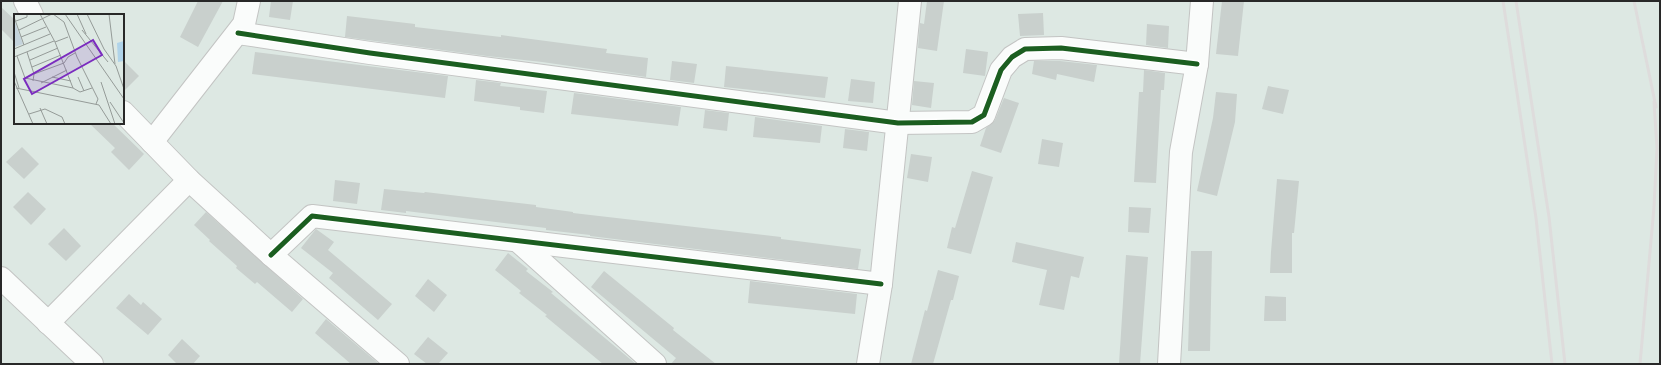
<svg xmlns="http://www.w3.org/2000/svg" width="1661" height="365" font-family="'Alegreya Sans',sans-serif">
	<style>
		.building { fill: #c9d0cd }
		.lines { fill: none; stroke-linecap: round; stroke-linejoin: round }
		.minor-casing { stroke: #c3c4c3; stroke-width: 24 }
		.minor { stroke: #fafcfb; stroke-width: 22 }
		.rail { stroke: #dedcdc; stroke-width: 3 }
		.cycleway-casing { stroke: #fff; stroke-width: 8 }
		.cycleway { stroke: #1b5e20; stroke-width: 5 }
		.inset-road { fill: none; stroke: #959b98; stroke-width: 1 }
		.view { fill: #7b2cbf; fill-opacity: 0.15; stroke: #7b2cbf; stroke-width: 2 }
		.inset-edge { fill: none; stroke: #282828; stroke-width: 2 }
	</style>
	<rect width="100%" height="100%" fill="#dde8e3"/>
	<g class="building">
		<polygon points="198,1 223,1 198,47 180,37"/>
		<polygon points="271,1 293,1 290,20 269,17"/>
		<polygon points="927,1 944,1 937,51 918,48 920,23 924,24"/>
		<polygon points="1222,1 1244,1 1238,56 1216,54"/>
		<polygon points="1,7 15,20 15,43 1,29"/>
		<polygon points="1043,13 1044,35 1020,36 1018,14"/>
		<polygon points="347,16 415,24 415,27 501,37 501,35 607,49 606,53 648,58 646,77 542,62 487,56 345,37"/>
		<polygon points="1147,24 1169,26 1168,48 1146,45"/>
		<polygon points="966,49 988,52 985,76 963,73"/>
		<polygon points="255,52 448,76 445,98 252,74"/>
		<polygon points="123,60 139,76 123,92"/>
		<polygon points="672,61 697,64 694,83 670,80"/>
		<polygon points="1034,61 1060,61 1097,65 1094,82 1057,74 1056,80 1032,74"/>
		<polygon points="726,66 828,77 825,98 724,87"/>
		<polygon points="1144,70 1165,73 1164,90 1161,90 1156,183 1134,182 1139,92 1143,92"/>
		<polygon points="851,79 875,82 873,103 848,101"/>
		<polygon points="476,80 501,83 500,86 547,91 544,113 520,110 520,107 474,101"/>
		<polygon points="914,81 934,83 931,108 912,105"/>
		<polygon points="1268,86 1289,90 1283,114 1262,109"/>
		<polygon points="1216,92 1237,94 1235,122 1217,196 1197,191 1213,118"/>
		<polygon points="574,93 681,107 678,126 571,114"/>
		<polygon points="1004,98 1019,103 1001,153 980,146 986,128 995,120"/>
		<polygon points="705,110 729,113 727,131 703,128"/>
		<polygon points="755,117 822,126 820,143 753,137"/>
		<polygon points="89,123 112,123 144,154 129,170 111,152 115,148"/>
		<polygon points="845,129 869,132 867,151 843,148"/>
		<polygon points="1042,139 1063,143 1059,167 1038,164"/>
		<polygon points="22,147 39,164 24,179 6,162"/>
		<polygon points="911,154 932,157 928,182 907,178"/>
		<polygon points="972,171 993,177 971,254 947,248 952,227 955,228"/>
		<polygon points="1277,179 1299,181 1294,233 1292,233 1292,273 1270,273 1271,252"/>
		<polygon points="335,180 360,183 357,204 333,201"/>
		<polygon points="384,189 424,193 425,192 536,205 536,207 573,212 573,213 781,237 781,239 861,249 858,269 590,236 590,235 546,230 546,228 406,211 406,213 381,210"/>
		<polygon points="28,192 46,209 31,225 13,207"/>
		<polygon points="1129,207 1151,208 1149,233 1128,232"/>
		<polygon points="206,212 303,299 292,312 257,282 255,284 236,268 237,266 209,241 210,240 194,225"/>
		<polygon points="64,228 81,246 66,261 48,244"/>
		<polygon points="316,229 334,242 328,250 392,304 378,320 329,278 333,273 301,248"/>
		<polygon points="1016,242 1084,257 1079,278 1071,276 1064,310 1039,305 1047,270 1012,262"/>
		<polygon points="1191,251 1212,251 1210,351 1188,351"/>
		<polygon points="508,253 528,269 526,271 553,292 551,293 636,364 603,364 545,316 547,315 519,293 521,291 495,270"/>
		<polygon points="1126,255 1148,257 1140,364 1119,364"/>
		<polygon points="938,270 959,276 953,300 951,300 933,364 911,364 925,310 927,311"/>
		<polygon points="604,271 674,328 673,330 716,364 671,364 676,358 591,287"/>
		<polygon points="428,279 447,295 434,312 415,296"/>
		<polygon points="750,281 857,294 855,314 748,303"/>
		<polygon points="129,294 141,305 143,302 162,319 148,335 116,308"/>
		<polygon points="1265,296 1286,297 1286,321 1264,321"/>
		<polygon points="326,319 379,364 351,364 315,333"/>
		<polygon points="428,337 448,353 438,364 427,364 414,354"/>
		<polygon points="182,339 200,356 193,364 177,364 168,355"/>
	</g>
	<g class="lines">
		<defs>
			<g id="minor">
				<polyline points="25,1 32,15"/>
				<polyline points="238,33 370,53 898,123 972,122 984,115 1001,70 1012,57 1025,49 1061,48 1197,64"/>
				<polyline points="123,112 189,180 271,255 398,364"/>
				<polyline points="152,142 244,24 249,1"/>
				<polyline points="518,241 655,364"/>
				<polyline points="271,255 312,216 881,284"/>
				<polyline points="1,278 92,364"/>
				<polyline points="48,323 189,180"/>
				<polyline points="868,364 881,284 910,1"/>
				<polyline points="1169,364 1181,152 1197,64 1202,1"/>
			</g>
		</defs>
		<use href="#minor" class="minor-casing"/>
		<use href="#minor" class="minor"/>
		<g class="rail">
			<polyline points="1503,1 1536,218 1552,364"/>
			<polyline points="1516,1 1549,217 1565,364"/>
			<polyline points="1634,1 1656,107"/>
			<polyline points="1640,364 1654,207 1657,148 1654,102"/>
		</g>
		<defs>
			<g id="cycleway">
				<polyline points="238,33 370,53 898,123 972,122 984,115 1001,70 1012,57 1025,49 1061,48 1197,64"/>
				<polyline points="271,255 312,216 881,284"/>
			</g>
		</defs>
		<use href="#cycleway" class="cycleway-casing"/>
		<use href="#cycleway" class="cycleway"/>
	</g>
	<g transform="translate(14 14)">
		<rect width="110" height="110" fill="#dde8e3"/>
		<path d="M0 6 9 30 0 33Z" fill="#c4d3dc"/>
		<path d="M110 27V47L104 48 103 29Z" fill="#b0d3e9"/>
		<path class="inset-road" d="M26 0 41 28 59 74M39 0 50 8 63 43 84 85 82 90M51 0 110 85M63 0 72 20M73 0 90 35 102 52 110 75M95 0 101 50M0 3 10 31M2 7 13 3V1M5 16 38 0M68 16 94 48M7 23 32 13M41 28 54 23M0 35 36 20M13 38 20 60 19 67M3 42 11 64 59 74 66 78 78 74M0 43 40 27M16 46 44 34M18 53 47 41M0 58 5 74M20 60 50 49 54 43 61 39M38 63 57 67M64 63 70 77M0 67 19 110M87 68 101 110M27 69 53 56M2 74 85 91 97 110M96 88 110 109M26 94 33 110M15 100 31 95 48 103 51 110"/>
		<path class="view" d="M79 26 88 41 18 80 10 65Z"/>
		<rect width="110" height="110" class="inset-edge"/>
	</g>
	<rect width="1661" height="365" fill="none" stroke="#282828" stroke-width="4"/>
</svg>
